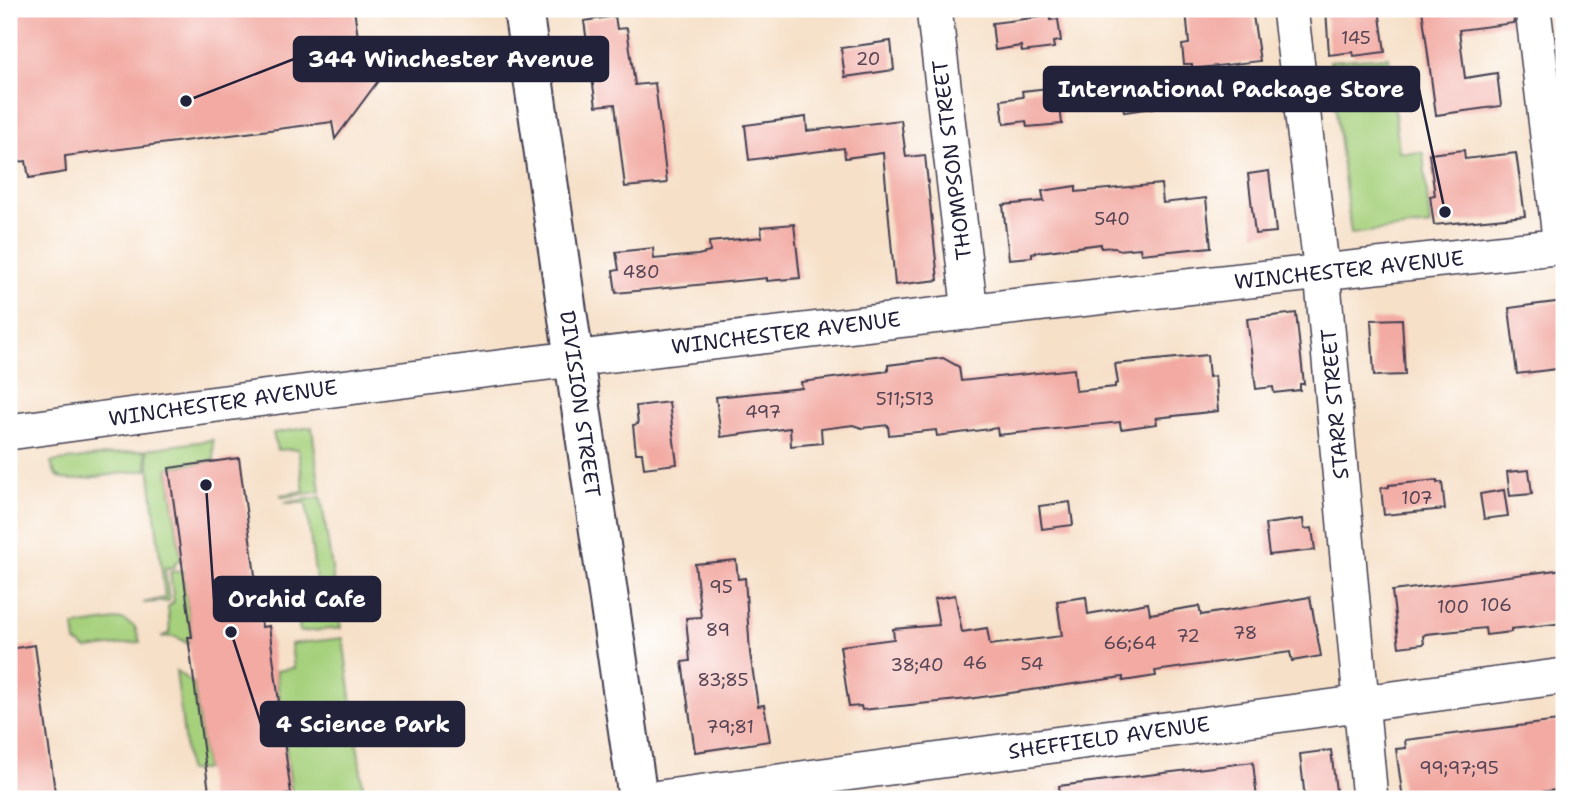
<svg xmlns="http://www.w3.org/2000/svg" width="1573" height="808" font-family="'Shantell Sans',sans-serif">
	<style>
		.green { fill: #a6d07b; stroke: #64795b; stroke-width: 2 }
		.building { fill: #f2aaa3 }
		.lines { fill: none; stroke-linecap: round; stroke-linejoin: round }
		.minor-casing { stroke: #423e50; stroke-width: 38 }
		.major-casing { stroke: #423e50; stroke-width: 42 }
		.minor { stroke: #fff; stroke-width: 35 }
		.major { stroke: #fff; stroke-width: 38 }
		.labels { text-anchor: middle; stroke-width: 7; stroke-linejoin: round; paint-order: stroke }
		.number-label { font-size: 18px; fill: #564455 }
		.street-label { font-size: 21px; fill: #22223b; stroke: #fff }
		.leader { fill: none; stroke: #22223b; stroke-width: 2.5 }
		.callout-dot { fill: #22223b; stroke: #fff; stroke-width: 2.5 }
		.callout { fill: #22223b; stroke: #22223b; stroke-width: 2.5 }
		.callout-label { font-size: 23px; text-anchor: middle; font-weight: bold; fill: #fff }
	</style>
	<rect width="100%" height="100%" fill="#fff"/>
	<filter id="ink" filterUnits="userSpaceOnUse"><feTurbulence type="fractalNoise" baseFrequency=".0143" numOctaves="2"/><feDisplacementMap in="SourceGraphic" scale="14" xChannelSelector="R" yChannelSelector="G"/><feConvolveMatrix kernelMatrix="1 2 1 2 8 2 1 2 1" color-interpolation-filters="sRGB"/></filter>
	<filter id="wash" filterUnits="userSpaceOnUse"><feTurbulence type="fractalNoise" baseFrequency=".00686" numOctaves="4" result="noise"/><feDisplacementMap in="SourceGraphic" scale="28" xChannelSelector="R" yChannelSelector="G"/><feGaussianBlur stdDeviation="1.57" result="paint"/><feColorMatrix in="noise" values="0 0 0 0 0 0 0 0 0 0 0 0 0 0 0 0 0 1.4 0 .05"/><feComposite in="paint" operator="in"/></filter>
	<g filter="url(#wash)">
		<rect width="100%" height="100%" fill="#f6e0c8"/>
		<g class="green">
			<polygon points="1389,57 1399,152 1423,153 1430,225 1351,234 1330,61"/>
			<polygon points="312,427 320,492 282,497 281,495 304,491 298,449 277,450 273,433"/>
			<polygon points="213,440 214,461 168,468 181,561 175,562 175,567 165,568 169,601 143,603 165,598 147,449"/>
			<path d="M146 450 147 470 74 480C59 480 54 476 51 462Z"/>
			<polygon points="321,497 341,628 300,632 299,626 302,621 321,619 306,503 283,503"/>
			<polygon points="183,571 192,637 189,637 189,644 176,637 161,637 170,633 168,607 174,602 170,572"/>
			<polygon points="122,619 135,627 140,642 87,649 76,642 74,626"/>
			<polygon points="343,638 364,795 361,799 262,799 261,797 292,794 276,671 294,668 291,644"/>
			<polygon points="176,671 194,684 206,769 188,771"/>
		</g>
		<g id="blocks">
			<g class="building">
				<polygon points="9,9 354,9 364,80 381,77 335,139 332,122 65,156 66,172 29,178 26,161 9,163"/>
				<polygon points="1186,9 1252,9 1260,61 1192,69 1192,64 1184,64 1182,45 1189,44"/>
				<polygon points="1326,9 1379,9 1385,52 1354,56 1353,52 1329,55"/>
				<polygon points="1422,9 1513,9 1514,23 1459,30 1465,78 1497,73 1501,106 1436,115"/>
				<polygon points="615,16 617,29 627,28 635,85 655,83 667,183 625,187 615,104 596,106 584,21"/>
				<polygon points="1050,16 1050,20 1058,19 1061,41 1053,42 1054,48 1022,52 1021,46 995,50 992,23"/>
				<polygon points="891,41 894,70 845,77 841,48"/>
				<polygon points="1151,79 1154,108 1124,112 1121,83"/>
				<polygon points="1058,87 1062,124 1027,127 1026,121 1004,124 1001,100 1023,97 1022,91"/>
				<polygon points="806,117 807,131 901,120 906,157 925,155 938,280 895,285 883,153 845,158 844,148 749,160 745,125"/>
				<polygon points="1464,150 1465,159 1516,153 1525,216 1434,225 1430,196 1435,195 1429,154"/>
				<polygon points="1269,171 1276,232 1255,234 1248,174"/>
				<polygon points="1161,184 1163,203 1206,198 1211,247 1141,254 1140,248 1118,250 1115,247 1101,248 1101,244 1032,253 1032,257 1009,259 1003,205 1044,201 1042,191 1076,186 1076,192"/>
				<polygon points="794,224 800,278 767,281 767,278 616,293 613,271 619,270 616,252 653,248 654,259 698,255 710,252 709,242 762,237 761,227"/>
				<polygon points="1564,301 1564,368 1517,374 1509,308"/>
				<polygon points="1296,313 1304,384 1300,384 1300,390 1274,393 1273,387 1256,389 1247,319"/>
				<polygon points="1402,319 1405,375 1374,376 1371,320"/>
				<polygon points="1207,355 1209,377 1215,376 1218,411 1156,418 1157,424 1121,429 1120,422 998,435 997,428 937,436 936,430 889,435 888,425 862,428 853,425 821,429 822,443 791,446 790,428 721,437 716,397 802,388 801,382 888,371 888,365 943,358 959,367 961,381 1074,369 1076,391 1115,387 1115,384 1118,383 1115,364"/>
				<polygon points="669,402 677,464 644,468 642,453 636,453 633,425 638,424 636,406"/>
				<polygon points="239,458 262,627 269,626 291,794 250,799 210,799 188,637 192,637 169,468"/>
				<polygon points="1529,470 1532,494 1510,496 1507,472"/>
				<polygon points="1437,480 1437,483 1442,482 1445,509 1384,515 1381,488 1389,487 1389,485"/>
				<polygon points="1504,490 1508,516 1484,519 1480,494"/>
				<polygon points="1070,502 1073,525 1042,529 1039,506"/>
				<polygon points="1303,519 1304,529 1312,528 1315,550 1269,555 1265,524"/>
				<polygon points="736,560 738,579 745,578 750,653 758,706 764,705 770,741 695,752 682,662 690,661 686,618 701,617 695,564"/>
				<polygon points="1564,569 1564,623 1511,629 1511,632 1486,635 1485,628 1426,634 1423,636 1424,644 1399,647 1392,591"/>
				<polygon points="955,595 962,632 987,628 990,645 1062,636 1057,601 1086,597 1088,614 1148,603 1150,614 1199,606 1201,615 1310,597 1321,656 1292,661 1290,652 1155,671 1156,676 1123,681 1123,677 968,699 862,710 861,706 849,707 840,646 894,639 893,629 939,625 934,599"/>
				<polygon points="35,645 56,799 9,799 9,649"/>
				<polygon points="1558,721 1564,769 1564,789 1493,798 1403,799 1396,749 1406,748 1405,740"/>
				<polygon points="1331,750 1337,799 1305,799 1300,754"/>
				<polygon points="1253,762 1257,799 1060,799 1059,786"/>
			</g>
		</g>
	</g>
	<g filter="url(#ink)">
		<use href="#blocks" fill-opacity="0" stroke="#423e50" stroke-width="2"/>
		<g class="lines">
			<defs>
				<g id="minor">
					<polyline points="934,9 970,312"/>
					<polyline points="1290,9 1322,273 1370,799"/>
					<polyline points="1533,9 1561,246"/>
					<path d="M9 432C526 361 1045 301 1564 246"/>
					<polyline points="653,799 1564,676"/>
				</g>
				<polyline id="major" points="523,9 638,799"/>
			</defs>
			<use href="#minor" class="minor-casing"/>
			<use href="#major" class="major-casing"/>
			<use href="#minor" class="minor"/>
			<use href="#major" class="major"/>
		</g>
	</g>
	<g class="labels">
		<g class="number-label">
			<text x="1356" y="44">145</text>
			<text x="868" y="65">20</text>
			<text x="1112" y="225">540</text>
			<text x="641" y="278">480</text>
			<text x="905" y="405">511;513</text>
			<text x="763" y="418">497</text>
			<text x="1417" y="504">107</text>
			<text x="721" y="593">95</text>
			<text x="1496" y="611">106</text>
			<text x="1453" y="613">100</text>
			<text x="718" y="636">89</text>
			<text x="1245" y="639">78</text>
			<text x="1188" y="642">72</text>
			<text x="1130" y="649">66;64</text>
			<text x="975" y="669">46</text>
			<text x="1032" y="670">54</text>
			<text x="917" y="671">38;40</text>
			<text x="723" y="686">83;85</text>
			<text x="730" y="733">79;81</text>
			<text x="1459" y="774">99;97;95</text>
		</g>
		<g class="street-label">
			<text transform="translate(952 160) rotate(-97)" y="7">THOMPSON STREET</text>
			<text transform="translate(1349 270) rotate(-6)" y="7">WINCHESTER AVENUE</text>
			<text transform="translate(786 333) rotate(-7)" y="7">WINCHESTER AVENUE</text>
			<text transform="translate(223 403) rotate(-8)" y="7">WINCHESTER AVENUE</text>
			<text transform="translate(580 404) rotate(82)" y="7">DIVISION STREET</text>
			<text transform="translate(1335 404) rotate(-95)" y="7">STARR STREET</text>
			<text transform="translate(1109 738) rotate(-8)" y="7">SHEFFIELD AVENUE</text>
		</g>
	</g>
	<path class="leader" d="M186 101L294 59M1445 212L1419 89M206 485L214 599M231 632L261 724"/>
	<g class="callout-dot">
		<circle cx="186" cy="101" r="7"/>
		<circle cx="1445" cy="212" r="7"/>
		<circle cx="206" cy="485" r="7"/>
		<circle cx="231" cy="632" r="7"/>
	</g>
	<g class="callout">
		<rect x="294" y="37" width="314" height="44" rx="7"/>
		<rect x="1044" y="67" width="375" height="44" rx="7"/>
		<rect x="214" y="577" width="166" height="44" rx="7"/>
		<rect x="261" y="702" width="203" height="44" rx="7"/>
	</g>
	<g class="callout-label">
		<text x="451" y="67">344 Winchester Avenue</text>
		<text x="1231" y="97">International Package Store</text>
		<text x="297" y="607">Orchid Cafe</text>
		<text x="363" y="732">4 Science Park</text>
	</g>
	<rect width="1573" height="808" fill="none" stroke="#fff" stroke-width="35"/>
</svg>
